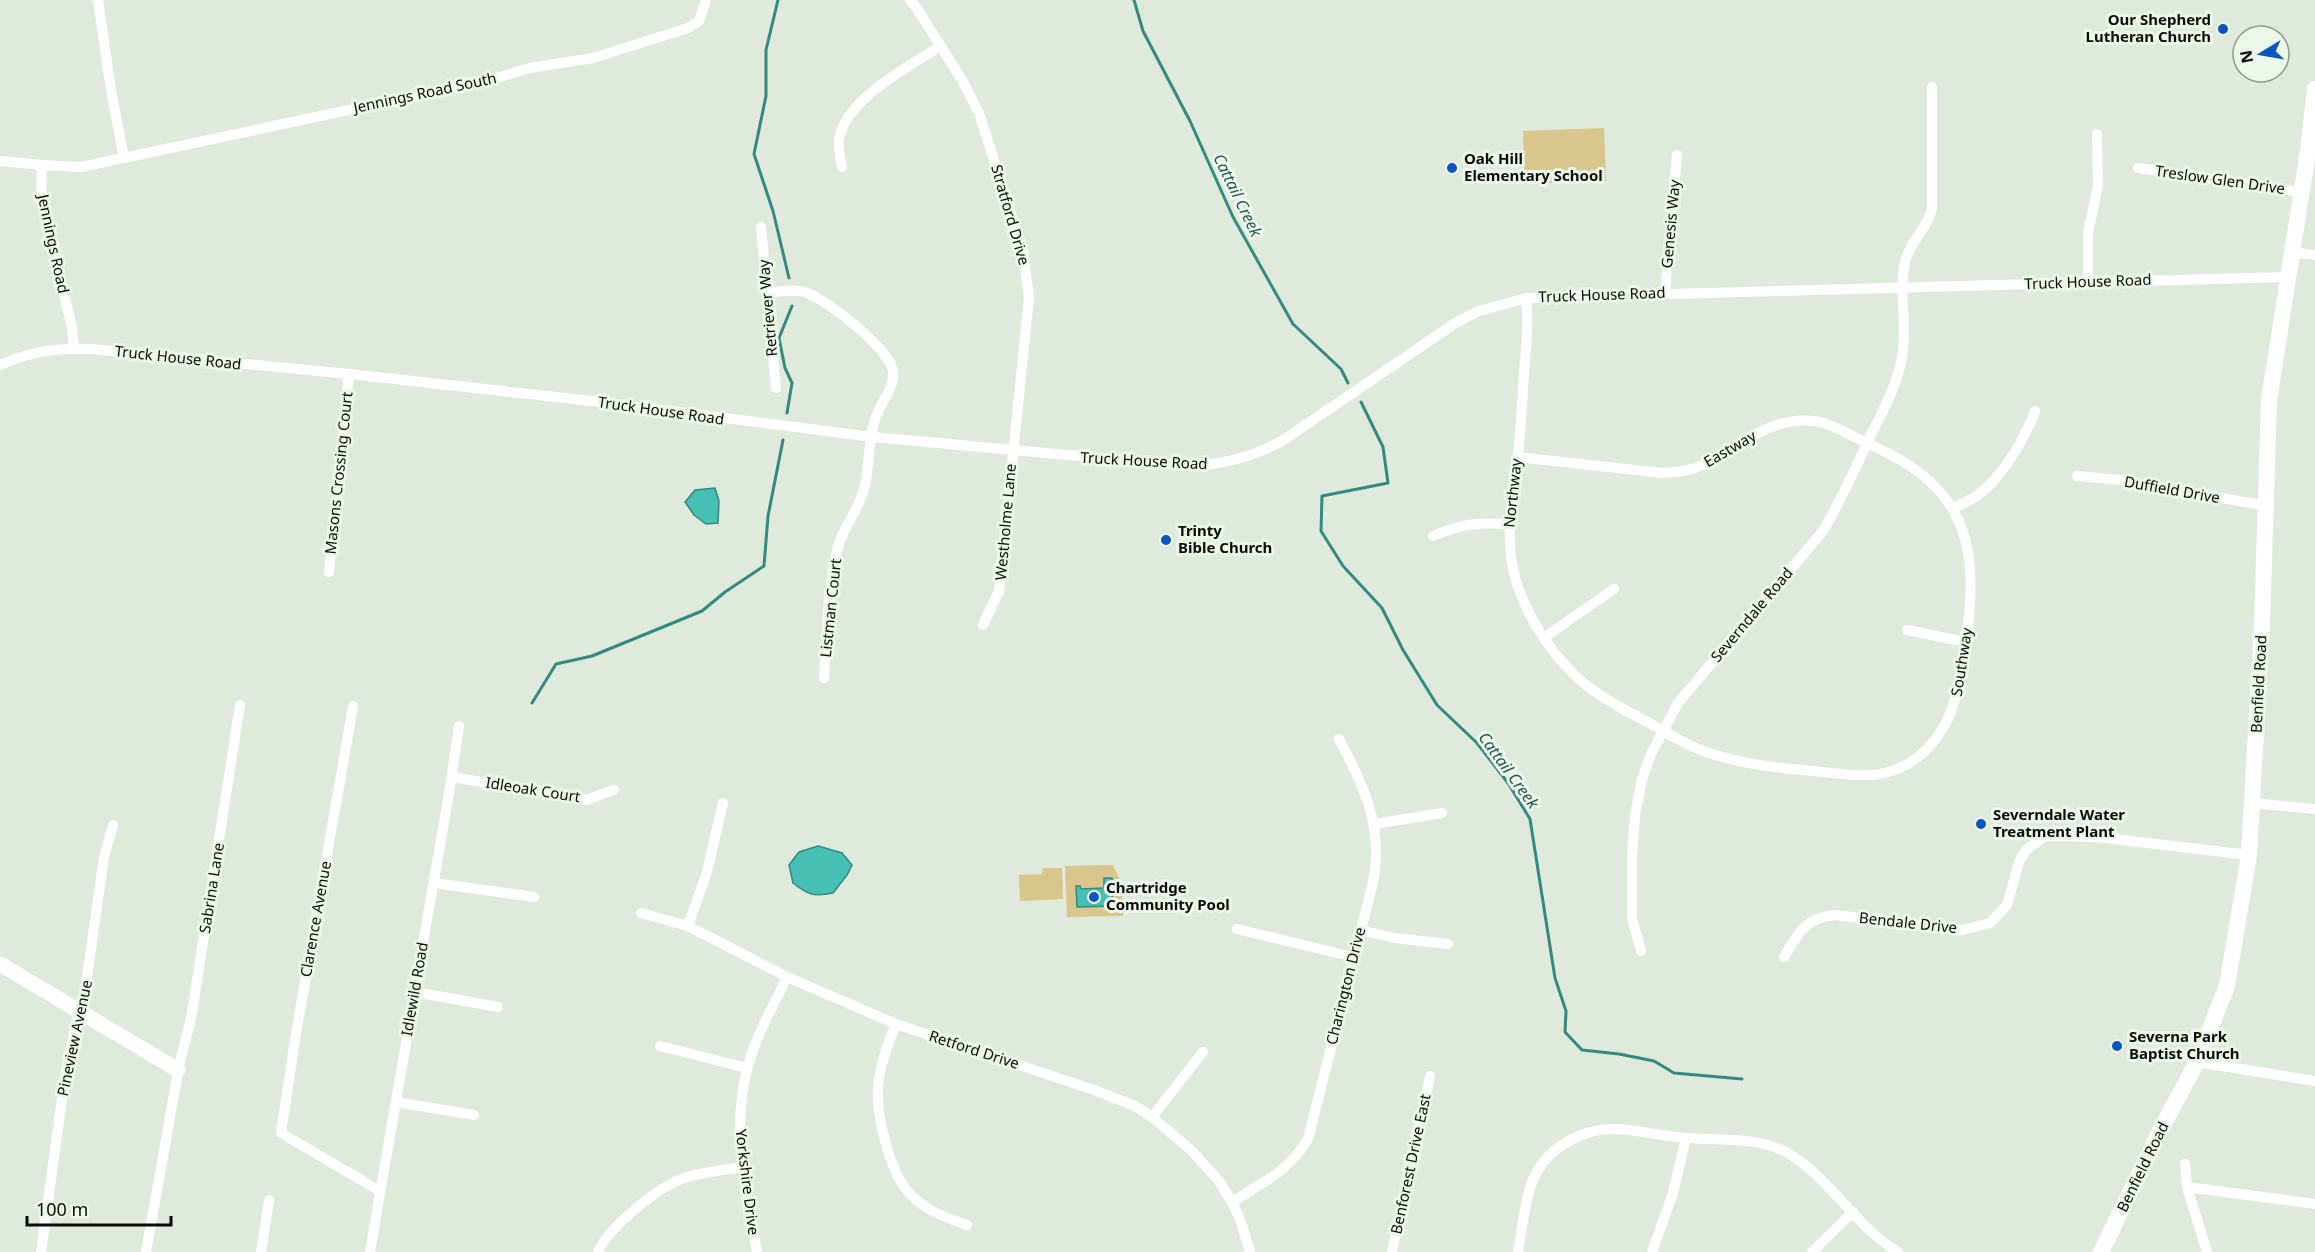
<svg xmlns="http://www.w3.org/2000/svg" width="2315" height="1252" font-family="'Noto Sans',sans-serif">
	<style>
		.green { fill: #d9c68c }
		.water { fill: #46bfb5; stroke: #348a81; stroke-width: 1.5 }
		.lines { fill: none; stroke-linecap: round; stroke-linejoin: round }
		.stream { stroke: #348a81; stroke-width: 3 }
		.street { stroke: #fff; stroke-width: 10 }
		.secondary { stroke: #fff; stroke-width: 15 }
		.primary { stroke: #fff; stroke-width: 16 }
		.poi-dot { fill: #0956c0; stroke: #ecf6e9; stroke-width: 2 }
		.labels { text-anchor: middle; stroke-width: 6; stroke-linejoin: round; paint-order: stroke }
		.poi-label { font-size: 15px; font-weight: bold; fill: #090d08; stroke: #ecf6e9; text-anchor: start }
		.street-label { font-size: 15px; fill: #090d08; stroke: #ecf6e9 }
		.water-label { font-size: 16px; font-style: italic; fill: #255853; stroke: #ecf6e9 }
	</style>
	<rect width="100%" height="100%" fill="#dfe9dc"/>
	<g class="green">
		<polygon points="1604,128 1606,181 1525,184 1523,131"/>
		<polygon points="1113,865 1126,893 1122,895 1123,916 1067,917 1065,866"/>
		<polygon points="1043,868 1062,868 1063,899 1020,901 1019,875 1042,874"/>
	</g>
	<g class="water">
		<polygon points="715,488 719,501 718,523 706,524 694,515 685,502 695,490"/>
		<path d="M818 846 842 853 852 865 847 875 833 893C814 897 808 895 793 883L789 865 799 852Z"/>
		<polygon points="1104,878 1112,878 1113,906 1077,907 1076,886 1080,886 1081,889 1104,888"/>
	</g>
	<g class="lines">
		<g class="stream">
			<polyline points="778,0 766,50 766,96 754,154 773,211 789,278"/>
			<polyline points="1134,0 1143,31 1190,121 1233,217 1293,324 1341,369 1348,383"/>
			<polyline points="1361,402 1383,447 1388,483 1322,496 1321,531 1343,566 1382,608 1403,650 1437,705 1477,743 1508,783 1530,819 1555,978 1566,1011 1565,1032 1582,1050 1619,1054 1654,1061 1674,1073 1742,1079"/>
			<polyline points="787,413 792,383 785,368 779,338 792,306"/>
			<polyline points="532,703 556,664 592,656 702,611 725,592 764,566 768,516 783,440"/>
		</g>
		<g class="street">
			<polyline points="98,0 111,90 124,158"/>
			<polyline points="910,0 916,7 962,80 979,113 1023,251 1029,298 999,591 983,625"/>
			<polyline points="0,161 42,165"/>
			<path d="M842 167C840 158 838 148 839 139 846 99 909 66 941 46"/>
			<polyline points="2138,168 2301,192"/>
			<polyline points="761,227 776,388"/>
			<polyline points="2291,252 2315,255"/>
			<polyline points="2088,282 2088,233 2098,185 2097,134"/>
			<path d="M767 293C779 292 795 288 807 293 827 300 891 350 893 371 895 389 881 401 876 417 868 438 870 463 865 485 861 507 844 525 838 547 827 587 827 636 824 678"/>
			<polyline points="1665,293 1677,155"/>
			<polyline points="74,349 72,327 41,200 42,165 81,167 490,80 530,68 593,58 688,28 699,21 706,0"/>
			<path d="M0 365C32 351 56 348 91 349L349 374 601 402 872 437 1189 466C1223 465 1252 457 1282 441L1454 324 1476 312 1526 298 2287 277"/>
			<path d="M1517 457 1662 473C1673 472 1684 472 1695 468 1737 454 1763 415 1815 421 1834 424 1853 437 1871 445 1973 490 1980 553 1964 654 1958 693 1952 730 1918 757 1884 783 1853 775 1813 771 1776 768 1741 764 1706 752 1686 745 1669 734 1651 724 1629 712 1606 701 1586 685 1556 661 1529 621 1517 584 1504 543 1511 504 1517 462 1521 433 1522 403 1524 373 1526 348 1529 324 1526 298"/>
			<polyline points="2077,476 2120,480 2267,506"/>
			<path d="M1953 509C1961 504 1970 500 1978 495 2002 477 2025 439 2035 411"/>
			<path d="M1433 536C1461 524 1478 522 1508 524"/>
			<polyline points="329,572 349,374"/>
			<polyline points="1907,630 1966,642"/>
			<polyline points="1545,637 1614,589"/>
			<polyline points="353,706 295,1040 281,1133 380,1191"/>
			<polyline points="452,777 586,800 614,790"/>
			<polyline points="2252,803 2315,809"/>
			<polyline points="1375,824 1442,813"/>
			<polyline points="434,883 534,897"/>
			<polyline points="641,913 688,926 787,977 896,1024 1097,1091 1135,1106 1152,1117 1192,1151 1219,1181 1232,1202 1241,1222 1250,1252"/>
			<polyline points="688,926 707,872 723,803"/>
			<polyline points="1237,929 1353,957"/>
			<polyline points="1360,930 1395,938 1448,944"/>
			<path d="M1641 951 1632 918V856L1635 816 1642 779 1651 754 1678 703 1823 531C1840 502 1854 472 1868 441 1881 414 1897 387 1902 357 1908 325 1898 293 1905 262 1909 243 1927 229 1932 209V87"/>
			<path d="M1784 957C1799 933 1804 918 1835 915L1963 930 1990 923 2007 905 2019 862 2026 850 2045 836 2097 837 2249 855"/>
			<polyline points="415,992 498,1007"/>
			<path d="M896 1024C888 1043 880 1066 878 1086 876 1116 890 1174 911 1195 927 1211 947 1218 967 1225"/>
			<polyline points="660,1046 747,1068"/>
			<polyline points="2197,1062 2315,1081"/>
			<polyline points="396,1102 474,1115"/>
			<polyline points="1152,1117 1203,1052"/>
			<polyline points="2185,1164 2187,1187 2207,1252"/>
			<polyline points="2187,1187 2315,1204"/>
			<path d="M1232 1202C1263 1182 1288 1172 1308 1139L1373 882C1384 829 1364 785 1339 739"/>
			<polyline points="41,1252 65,1077 79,1009 85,991 104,857 113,825"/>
			<polyline points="146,1252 180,1061 191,1019 240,705"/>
			<polyline points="261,1252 269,1200"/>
			<polyline points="370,1252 450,787 459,726"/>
			<path d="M598 1252C609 1227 658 1187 684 1178 703 1172 724 1170 743 1167"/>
			<path d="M757 1252C747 1192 731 1130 747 1070 755 1037 773 1007 787 977"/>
			<polyline points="1392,1252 1430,1076"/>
			<path d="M1518 1252C1522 1230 1524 1206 1531 1185 1543 1150 1580 1128 1616 1129 1641 1130 1664 1137 1688 1138 1721 1141 1762 1136 1791 1155 1832 1181 1856 1227 1898 1252"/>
			<polyline points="1652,1252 1673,1193 1686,1138"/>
			<polyline points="1812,1252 1853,1212"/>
		</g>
		<polyline class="secondary" points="0,964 178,1070"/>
		<polyline class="primary" points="2101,1252 2162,1127 2197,1062 2227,986 2249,855 2262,625 2269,400 2308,151 2315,89"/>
	</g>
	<g class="poi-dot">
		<circle cx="2223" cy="29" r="6"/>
		<circle cx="1452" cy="168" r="6"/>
		<circle cx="1166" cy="540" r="6"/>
		<circle cx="1981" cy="824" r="6"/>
		<circle cx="1094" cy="897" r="6"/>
		<circle cx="2117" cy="1046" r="6"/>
	</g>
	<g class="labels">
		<g class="poi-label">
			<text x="2211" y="25" text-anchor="end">Our Shepherd<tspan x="2211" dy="17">Lutheran Church</tspan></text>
			<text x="1464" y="164">Oak Hill<tspan x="1464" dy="17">Elementary School</tspan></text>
			<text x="1178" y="536">Trinty<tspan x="1178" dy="17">Bible Church</tspan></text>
			<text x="1993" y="820">Severndale Water<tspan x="1993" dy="17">Treatment Plant</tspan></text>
			<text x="1106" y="893">Chartridge<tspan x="1106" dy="17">Community Pool</tspan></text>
			<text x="2129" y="1042">Severna Park<tspan x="2129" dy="17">Baptist Church</tspan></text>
		</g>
		<g class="street-label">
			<text transform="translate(425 93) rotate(-12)" y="5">Jennings Road South</text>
			<text transform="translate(2220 180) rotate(8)" y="5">Treslow Glen Drive</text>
			<text transform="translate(1010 215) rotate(74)" y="5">Stratford Drive</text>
			<text transform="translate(1671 224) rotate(-85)" y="5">Genesis Way</text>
			<text transform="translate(53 244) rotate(78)" y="5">Jennings Road</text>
			<text transform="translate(2088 282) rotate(-2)" y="5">Truck House Road</text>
			<text transform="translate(1602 295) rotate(-2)" y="5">Truck House Road</text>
			<text transform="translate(768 308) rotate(-95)" y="5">Retriever Way</text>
			<text transform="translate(178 358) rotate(6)" y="5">Truck House Road</text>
			<text transform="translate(661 411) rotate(8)" y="5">Truck House Road</text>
			<text transform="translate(1730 449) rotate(-30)" y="5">Eastway</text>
			<text transform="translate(1144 461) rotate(3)" y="5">Truck House Road</text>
			<text transform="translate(339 473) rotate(-84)" y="5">Masons Crossing Court</text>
			<text transform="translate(2172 490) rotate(10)" y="5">Duffield Drive</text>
			<text transform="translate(1513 493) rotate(-84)" y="5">Northway</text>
			<text transform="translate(1006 522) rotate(-85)" y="5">Westholme Lane</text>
			<text transform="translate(831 608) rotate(-84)" y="5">Listman Court</text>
			<text transform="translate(1752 615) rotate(-50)" y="5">Severndale Road</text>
			<text transform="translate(1962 662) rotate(-81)" y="5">Southway</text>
			<text transform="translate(2259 684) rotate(-87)" y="5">Benfield Road</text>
			<text transform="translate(533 790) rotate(9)" y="5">Idleoak Court</text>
			<text transform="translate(212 888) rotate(-81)" y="5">Sabrina Lane</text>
			<text transform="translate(316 919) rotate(-80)" y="5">Clarence Avenue</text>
			<text transform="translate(1908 923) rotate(6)" y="5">Bendale Drive</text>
			<text transform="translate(1346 986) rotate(-76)" y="5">Charington Drive</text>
			<text transform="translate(415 989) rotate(-80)" y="5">Idlewild Road</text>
			<text transform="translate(75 1038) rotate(-78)" y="5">Pineview Avenue</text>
			<text transform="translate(974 1050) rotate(18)" y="5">Retford Drive</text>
			<text transform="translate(1411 1164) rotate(-78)" y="5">Benforest Drive East</text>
			<text transform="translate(2143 1167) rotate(-64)" y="5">Benfield Road</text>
			<text transform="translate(747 1182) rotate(83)" y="5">Yorkshire Drive</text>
		</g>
		<g class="water-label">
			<text transform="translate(1238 195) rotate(64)" y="6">Cattail Creek</text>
			<text transform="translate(1509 770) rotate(54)" y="6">Cattail Creek</text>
		</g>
	</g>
	<g transform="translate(2261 54) rotate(259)"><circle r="28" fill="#ecf6e9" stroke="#91998f" stroke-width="1.5"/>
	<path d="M0-4.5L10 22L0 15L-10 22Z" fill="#0956c0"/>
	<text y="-9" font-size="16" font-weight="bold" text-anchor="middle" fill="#090d08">N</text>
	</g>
	<path d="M27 1216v9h144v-9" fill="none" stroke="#090d08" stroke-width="3"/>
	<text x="36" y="1216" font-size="18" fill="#090d08" stroke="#ecf6e9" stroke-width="4.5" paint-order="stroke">100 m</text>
</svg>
